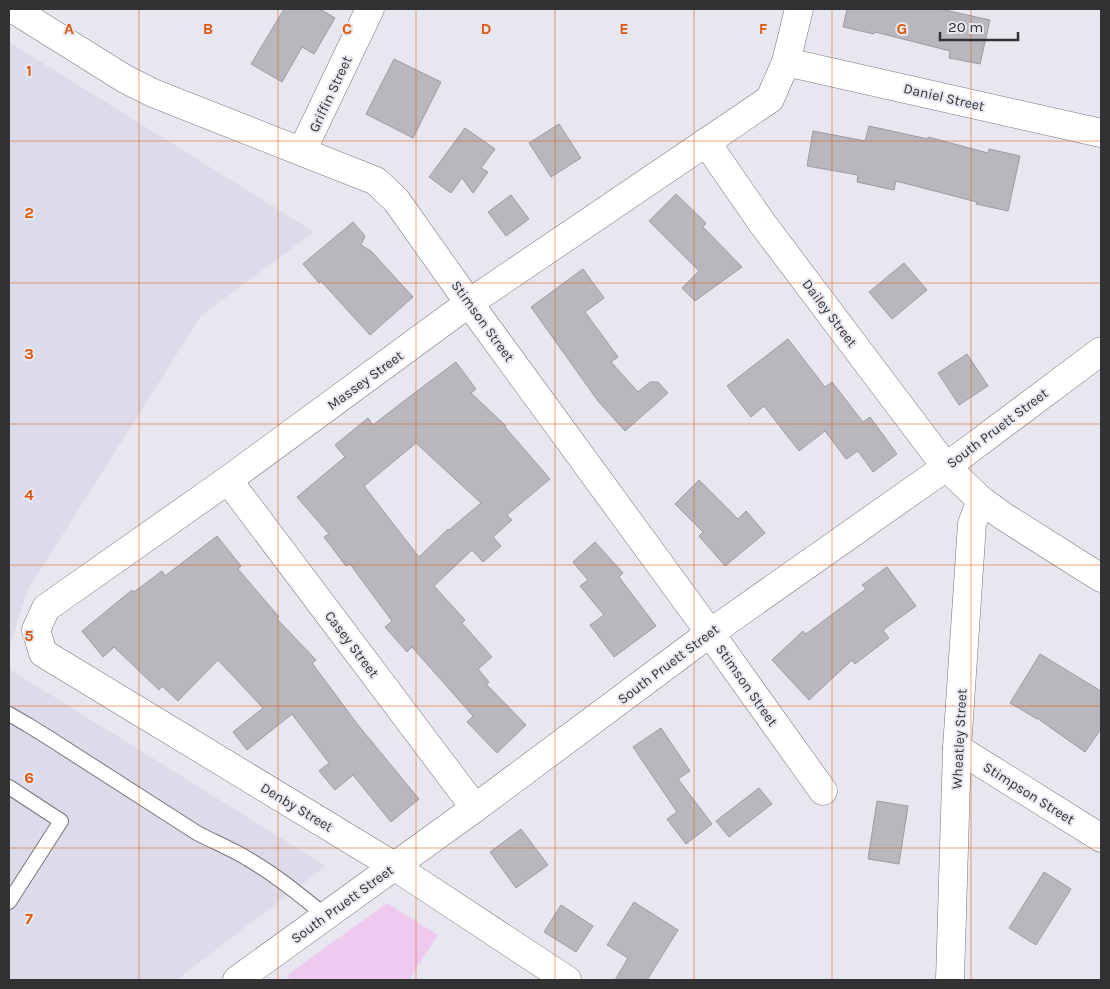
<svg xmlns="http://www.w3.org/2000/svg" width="1110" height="989" font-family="Karla,sans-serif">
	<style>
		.built { fill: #dbdbea }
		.green { fill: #efcaee }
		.building { fill: #bab6be; stroke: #9e9ba2; fill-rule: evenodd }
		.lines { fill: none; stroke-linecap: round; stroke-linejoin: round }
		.lane-casing { stroke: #75757d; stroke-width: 16 }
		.street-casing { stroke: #75757d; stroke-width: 29 }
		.secondary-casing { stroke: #75757d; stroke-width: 29 }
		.lane { stroke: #fff; stroke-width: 14 }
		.street { stroke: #fff; stroke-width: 28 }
		.secondary { stroke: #fff; stroke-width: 28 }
		.grid { fill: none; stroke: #df570e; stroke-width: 1; stroke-opacity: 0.55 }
		.labels { text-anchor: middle; stroke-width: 4; stroke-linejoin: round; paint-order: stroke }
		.street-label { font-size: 14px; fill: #323235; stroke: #e7e7f0 }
		.grid-label { font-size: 16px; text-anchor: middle; font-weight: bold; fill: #df570e; stroke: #e7e7f0; stroke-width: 4; stroke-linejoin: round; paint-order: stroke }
	</style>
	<rect width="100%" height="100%" fill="#e7e7f0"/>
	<g class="built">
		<polygon points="9,42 314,232 201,316 27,591 9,649"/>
		<polygon points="9,669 326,866 176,980 9,980"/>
	</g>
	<polygon class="green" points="387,903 438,935 409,980 293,980 286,976"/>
	<g class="building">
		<polygon points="284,9 320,9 335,18 314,54 302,47 282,82 251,64"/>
		<polygon points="847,9 940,9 990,20 980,64 949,58 950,51 875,32 874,34 843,27"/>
		<polygon points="394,59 441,82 413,138 366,114"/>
		<polygon points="559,124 581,158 551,177 529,143"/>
		<polygon points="869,126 928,139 928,137 988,153 989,149 1020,156 1008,211 976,204 977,202 896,181 894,190 857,182 858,175 807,166 813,131 865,141"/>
		<polygon points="465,128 495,149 481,168 488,172 473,193 462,178 451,193 429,177"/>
		<polygon points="676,194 706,223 703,227 742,267 695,301 682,288 699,271 649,221"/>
		<polygon points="511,195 529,219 506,236 488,212"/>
		<polygon points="353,222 365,236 361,245 371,251 413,297 370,335 321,281 319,283 303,264"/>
		<polygon points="904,263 927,290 892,319 869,292"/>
		<polygon points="583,269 604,298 585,312 618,357 611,362 638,392 650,382 658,382 668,393 625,431 598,401 531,307"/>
		<polygon points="788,339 825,387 832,382 863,422 870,417 897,454 873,472 858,451 846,459 825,431 799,451 764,406 751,417 727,386"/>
		<polygon points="967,354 988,386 959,405 938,373"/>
		<path d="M456 362 476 389 471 393 506 426 505 427 550 479 507 515 512 520 493 537 501 546 483 562 472 550 434 586 465 620 462 623 492 657 478 669 489 682 486 684 526 725 497 753 467 722 473 716 412 647 407 652 385 627 392 621 350 564 346 566 324 537 329 534 297 497 345 457 335 445 368 418 373 425 413 394ZM416 443 481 503 449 530 448 529 419 557 364 486Z"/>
		<polygon points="699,480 738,519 746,511 765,533 725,566 699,536 703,532 675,504"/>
		<polygon points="217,536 241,566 238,569 279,617 277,619 316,660 312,663 358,725 419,799 391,822 353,775 335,790 319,771 329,763 292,714 247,750 233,732 263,708 218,660 178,701 162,686 159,690 114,647 103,657 82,631 132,590 134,592 162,571 165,576"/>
		<polygon points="595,542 623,573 619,577 656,626 614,657 590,625 604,615 580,586 588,580 573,562"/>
		<polygon points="887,567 916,606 883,630 889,638 855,664 852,660 809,700 772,660 803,631 806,634 866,589 862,585"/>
		<polygon points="1040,654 1101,691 1101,729 1085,752 1037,718 1037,719 1010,703"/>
		<polygon points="661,728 690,771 678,779 712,824 686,844 667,819 677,812 633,747"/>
		<polygon points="759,788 772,804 729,837 716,821"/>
		<polygon points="877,801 908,806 899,864 868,859"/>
		<polygon points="521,829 548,865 516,888 490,852"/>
		<polygon points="1044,872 1071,889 1036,945 1009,928"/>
		<polygon points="634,902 678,930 647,980 615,980 628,958 607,945"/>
		<polygon points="561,905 593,926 576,952 544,932"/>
	</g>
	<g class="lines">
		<defs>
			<g id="lane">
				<path d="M9 714 28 725 49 738 197 833C214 842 232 849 248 859 276 875 301 896 326 916"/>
				<polyline points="9,787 61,821 9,902"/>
			</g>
			<g id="street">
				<polyline points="13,9 125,79 153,93 376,181 396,200 469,303 710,633 823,791"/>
				<polyline points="786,62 1101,133"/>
				<polyline points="706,142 762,223 946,467 981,500 1003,516 1101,578"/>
				<polyline points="302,151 370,9"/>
				<polyline points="228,480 475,808"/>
				<polyline points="957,748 1101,838"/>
				<polyline points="567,980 394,866 43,653 36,630 46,608 228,480 469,303 770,99 786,62 799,9"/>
				<polyline points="950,980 957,748 972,524 981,500"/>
			</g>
			<polyline id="secondary" points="237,980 475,808 710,633 946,467 1101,351"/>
		</defs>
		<use href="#lane" class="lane-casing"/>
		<use href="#street" class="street-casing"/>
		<use href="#secondary" class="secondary-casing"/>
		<use href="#lane" class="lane"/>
		<use href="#street" class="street"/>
		<use href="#secondary" class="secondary"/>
	</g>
	<path class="grid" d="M139 9V980M278 9V980M416 9V980M555 9V980M694 9V980M832 9V980M971 9V980M9 141H1101M9 283H1101M9 424H1101M9 565H1101M9 706H1101M9 848H1101"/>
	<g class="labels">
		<g class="street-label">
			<text transform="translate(330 94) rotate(-65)" y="5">Griffin Street</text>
			<text transform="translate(944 97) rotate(13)" y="5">Daniel Street</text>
			<text transform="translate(830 313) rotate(53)" y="5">Dailey Street</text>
			<text transform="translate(483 321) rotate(54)" y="5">Stimson Street</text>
			<text transform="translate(365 380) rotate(-36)" y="5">Massey Street</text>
			<text transform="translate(997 428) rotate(-37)" y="5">South Pruett Street</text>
			<text transform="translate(352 644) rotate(53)" y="5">Casey Street</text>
			<text transform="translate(668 664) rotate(-37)" y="5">South Pruett Street</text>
			<text transform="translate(747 685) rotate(55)" y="5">Stimson Street</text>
			<text transform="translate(959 739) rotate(-87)" y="5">Wheatley Street</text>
			<text transform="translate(1029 793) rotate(32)" y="5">Stimpson Street</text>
			<text transform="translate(297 807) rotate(31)" y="5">Denby Street</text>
			<text transform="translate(342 904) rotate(-36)" y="5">South Pruett Street</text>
		</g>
	</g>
	<g class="grid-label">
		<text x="69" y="34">A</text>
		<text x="208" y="34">B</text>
		<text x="347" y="34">C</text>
		<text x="486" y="34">D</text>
		<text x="624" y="34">E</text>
		<text x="763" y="34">F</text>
		<text x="902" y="34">G</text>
		<text x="29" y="76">1</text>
		<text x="29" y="218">2</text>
		<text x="29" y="359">3</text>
		<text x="29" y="500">4</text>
		<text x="29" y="641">5</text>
		<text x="29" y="783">6</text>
		<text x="29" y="924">7</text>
	</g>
	<rect width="1110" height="989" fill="none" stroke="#323235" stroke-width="20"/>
	<path d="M940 32v8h78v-8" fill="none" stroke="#323235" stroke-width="2.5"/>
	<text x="948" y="32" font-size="15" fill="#323235" stroke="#e7e7f0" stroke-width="4" paint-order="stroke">20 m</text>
</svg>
